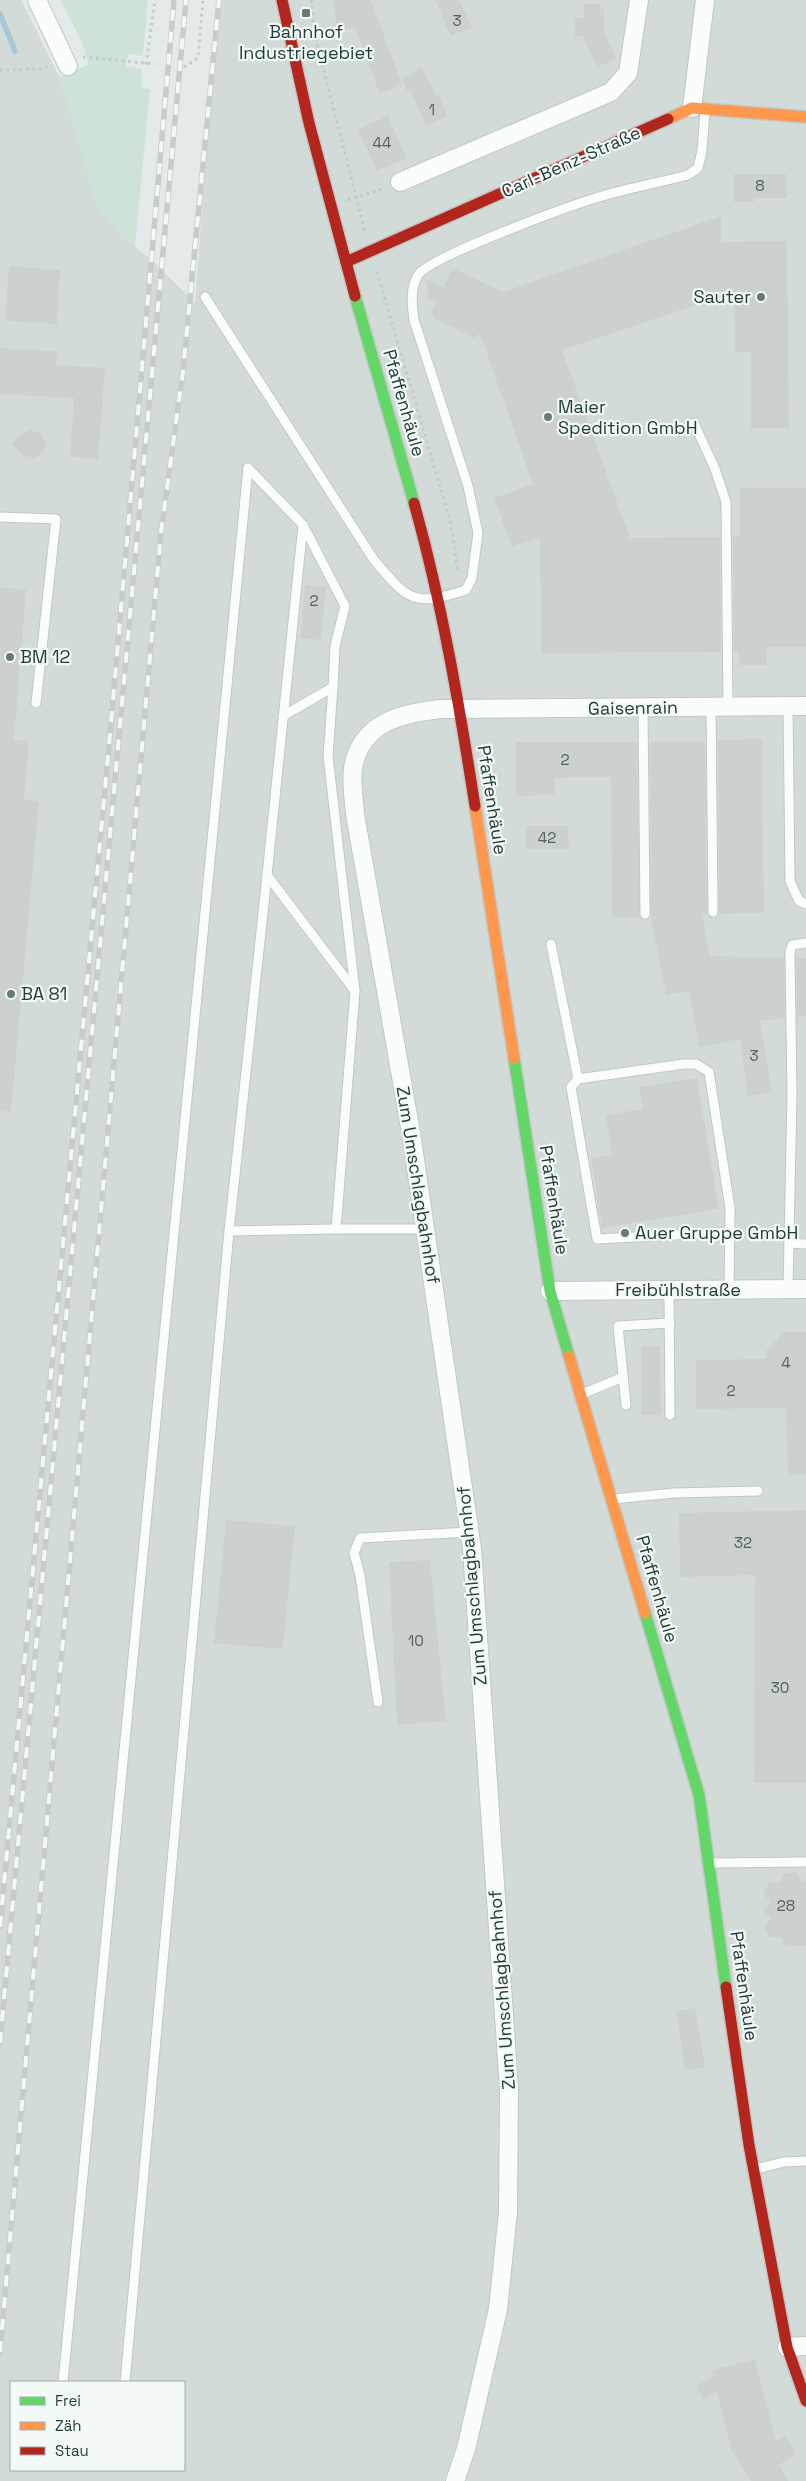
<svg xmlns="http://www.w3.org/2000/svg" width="806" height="2481" font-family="'Space Grotesk',sans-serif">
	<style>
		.built { fill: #d3dbd9; fill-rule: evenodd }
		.green { fill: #cde3d8 }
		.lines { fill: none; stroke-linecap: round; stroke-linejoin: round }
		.stream { stroke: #a6c8d8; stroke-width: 5.5 }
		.building { fill: #ccd1d0 }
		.lane-casing { stroke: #c1c7c6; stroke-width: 11 }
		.street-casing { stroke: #c1c7c6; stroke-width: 20 }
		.fast-casing { stroke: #c0c8c6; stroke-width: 14 }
		.slow-casing { stroke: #c0c8c6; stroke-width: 14 }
		.jam-casing { stroke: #c0c8c6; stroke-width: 14 }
		.path { stroke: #c1cac9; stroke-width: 3; stroke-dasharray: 2.5 4; stroke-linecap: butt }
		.lane { stroke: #fbfcfc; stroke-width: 9 }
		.street { stroke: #fbfcfc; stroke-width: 18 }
		.fast { stroke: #63d668; stroke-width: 11 }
		.slow { stroke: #ff974d; stroke-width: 11 }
		.jam { stroke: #b3261e; stroke-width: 11 }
		.rail-casing { stroke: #c7cbca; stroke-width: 5.5 }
		.rail { stroke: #f3f9f7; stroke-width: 4; stroke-dasharray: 11; stroke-linecap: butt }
		.poi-dot { fill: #667a78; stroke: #f3f9f7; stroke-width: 2 }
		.labels { text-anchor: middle; stroke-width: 4.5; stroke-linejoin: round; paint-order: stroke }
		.number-label { font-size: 15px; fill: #4d6461 }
		.poi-label { font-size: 18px; fill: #223e3b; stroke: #f3f9f7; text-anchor: start }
		.street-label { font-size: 18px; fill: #223e3b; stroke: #f3f9f7 }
	</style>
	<rect width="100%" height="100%" fill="#e4eae9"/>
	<path class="built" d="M0 0H21L63 85 97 206 122 236 153 261 195 303 217 0H806V2481H0ZM11 2382H184V2470H11Z"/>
	<polygon class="green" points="60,0 148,0 143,56 128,54 126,66 142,69 141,88 150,89 135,247 122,236 97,206 59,77 71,71 89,65 82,42"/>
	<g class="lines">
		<polyline class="stream" points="0,14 15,51"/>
	</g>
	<g class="building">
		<polygon points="333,0 371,0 402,85 380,94 355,28 337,31"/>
		<polygon points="435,0 459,0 472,27 451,36"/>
		<polygon points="584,4 600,4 600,9 604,9 604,31 616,59 597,67 583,36 575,36 574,18 584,18"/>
		<polygon points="422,67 436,95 438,94 447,116 426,126 411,90 408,92 401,78"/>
		<polygon points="388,116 407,158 377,171 358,129"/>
		<polygon points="734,174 786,174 787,198 754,198 754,202 734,202"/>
		<polygon points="721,216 721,242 787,241 789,428 751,428 751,352 735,352 734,292 562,350 630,538 720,537 721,652 541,653 540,537 512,547 494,498 533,484 480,334 473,338 434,318 431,311 436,302 426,298 429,292 424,278 443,287 450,272 457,270 503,292"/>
		<polygon points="9,266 60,270 57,324 5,321"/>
		<polygon points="0,348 57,351 56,365 105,368 98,459 70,457 74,398 0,394"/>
		<polygon points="30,430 41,433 47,446 40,455 33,458 23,455 12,443 23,433"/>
		<polygon points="740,488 806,488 806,647 767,647 766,665 739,665 739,652 734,652 733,537 740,537"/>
		<polygon points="305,585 326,587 321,640 300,638"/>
		<polygon points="0,587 26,590 14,740 29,741 24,800 39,801 11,1112 0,1111"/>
		<polygon points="762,739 764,913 719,914 718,740"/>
		<polygon points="705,741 707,914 702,914 710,956 784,958 785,1018 760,1021 772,1092 748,1096 740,1039 699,1047 689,991 666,995 651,917 650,742"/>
		<polygon points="516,742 637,742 640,917 612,917 611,777 555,778 555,795 516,796"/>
		<polygon points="526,826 568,826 569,849 526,849"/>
		<polygon points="796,958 806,958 806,1016 797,1017"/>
		<polygon points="697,1078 719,1209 602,1228 591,1158 612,1154 606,1115 643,1109 639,1087"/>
		<polygon points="784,1332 806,1332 806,1475 788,1475 786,1408 696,1409 696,1360 766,1359 766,1351"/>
		<polygon points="660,1346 661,1415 641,1415 641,1347"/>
		<polygon points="806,1510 806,1783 754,1783 755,1575 680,1577 679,1513"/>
		<polygon points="226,1520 295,1526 283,1649 214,1643"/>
		<polygon points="430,1560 446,1721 397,1725 389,1562"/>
		<polygon points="797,1872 802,1882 806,1882 806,1946 786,1946 781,1937 770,1937 764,1927 771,1919 763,1910 770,1902 763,1893 770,1882 781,1882 785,1873"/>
		<polygon points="695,2008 705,2067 685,2070 676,2011"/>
		<polygon points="755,2359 776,2441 785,2435 797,2454 779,2465 788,2481 751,2481 734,2453 732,2453 717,2392 703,2400 696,2386 713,2377 711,2370"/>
	</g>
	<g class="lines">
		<defs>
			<g id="lane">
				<path d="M205 297 374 560C409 601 413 607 466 590L472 578 478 533 468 486 414 320C412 305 410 289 418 275 429 257 572 205 599 197 628 188 658 183 688 175L698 168 702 151 705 111"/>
				<polyline points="694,423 715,469 726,502 728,707"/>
				<polyline points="248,468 303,525 345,606 335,646 333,687 283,716"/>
				<polyline points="0,517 56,519 36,703"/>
				<polyline points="303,525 267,875 355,991"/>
				<polyline points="333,687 328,756 355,991 336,1229 426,1229"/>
				<polyline points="788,706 790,881 799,901 806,904"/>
				<polyline points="711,707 713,912"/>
				<polyline points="643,708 645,914"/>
				<polyline points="551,944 578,1079"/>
				<polyline points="229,1231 336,1229"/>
				<polyline points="789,1243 806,1244"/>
				<polyline points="788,1289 792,1095 790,953 792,945 806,943"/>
				<polyline points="669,1290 670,1415"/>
				<polyline points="729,1290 730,1208 709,1072 696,1064 684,1064 578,1079 571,1087 597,1239 730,1232"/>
				<polyline points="582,1394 623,1377"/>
				<polyline points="626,1405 618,1326 670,1323"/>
				<polyline points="613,1499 674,1493 758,1491"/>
				<polyline points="378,1702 360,1575 354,1553 360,1538 470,1532"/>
				<polyline points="711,1863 806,1862"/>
				<polyline points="756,2169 784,2162 806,2161"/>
				<polyline points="63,2382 248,468"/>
				<polyline points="125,2382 229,1231 267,875"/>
			</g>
			<g id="street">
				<polyline points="37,0 68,66"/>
				<polyline points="692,108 705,0"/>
				<polyline points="400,182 611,92 628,73 639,0"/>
				<polyline points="550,1291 806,1289"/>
				<polyline points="787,2347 806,2346"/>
				<path d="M455 2481 466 2449 498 2309 508 2212 509 2088 472 1549 411 1133 355 814C354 800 351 782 353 768 361 722 402 713 441 709L806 706"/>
			</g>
			<g id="fast">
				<polyline points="355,296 414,503"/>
				<polyline points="514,1058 550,1291 569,1356"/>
				<polyline points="645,1613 699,1795 726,1987"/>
			</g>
			<g id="slow">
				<polyline points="668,119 692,108 806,117"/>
				<polyline points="475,806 514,1058"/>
				<polyline points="569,1356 645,1613"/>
			</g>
			<g id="jam">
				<polyline points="282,0 309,123 355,296"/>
				<polyline points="346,262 668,119"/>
				<path d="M414 503C442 603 459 704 475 806"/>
				<polyline points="726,1987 749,2145 787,2347 806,2401"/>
			</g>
		</defs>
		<use href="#lane" class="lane-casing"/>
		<use href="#street" class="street-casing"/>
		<use href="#fast" class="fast-casing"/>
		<use href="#slow" class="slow-casing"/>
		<use href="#jam" class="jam-casing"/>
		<g class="path">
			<polyline points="311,0 314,32 365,232"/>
			<polyline points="83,57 155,64"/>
			<polyline points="146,64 155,0"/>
			<polyline points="184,67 198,58 203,0"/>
			<polyline points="0,70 41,69 49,66"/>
			<polyline points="348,200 385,188"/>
			<polyline points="377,272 451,524 458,572"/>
		</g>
		<use href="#lane" class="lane"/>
		<use href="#street" class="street"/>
		<use href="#fast" class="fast"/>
		<use href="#slow" class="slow"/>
		<use href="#jam" class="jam"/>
		<defs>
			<g id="rail">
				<polyline points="0,1927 112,712 174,0"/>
				<polyline points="0,2043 186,0"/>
				<polyline points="0,2352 161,532 183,371 219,0"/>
			</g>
		</defs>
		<use href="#rail" class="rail-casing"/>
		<use href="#rail" class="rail"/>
	</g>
	<g class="poi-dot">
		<rect x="301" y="8" width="10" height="10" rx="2.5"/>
		<circle cx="761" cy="297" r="5"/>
		<circle cx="548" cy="417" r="5"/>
		<circle cx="10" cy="657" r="5"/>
		<circle cx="11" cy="994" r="5"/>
		<circle cx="625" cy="1233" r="5"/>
	</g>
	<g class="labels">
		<g class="number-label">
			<text x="457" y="26">3</text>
			<text x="432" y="115">1</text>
			<text x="382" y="148">44</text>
			<text x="760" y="191">8</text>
			<text x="314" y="606">2</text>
			<text x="565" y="765">2</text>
			<text x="547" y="843">42</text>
			<text x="754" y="1061">3</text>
			<text x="786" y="1368">4</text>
			<text x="731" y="1396">2</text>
			<text x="743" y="1548">32</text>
			<text x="416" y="1646">10</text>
			<text x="780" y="1693">30</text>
			<text x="786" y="1911">28</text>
		</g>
		<g class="poi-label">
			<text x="306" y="38" text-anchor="middle">Bahnhof<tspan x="306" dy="21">Industriegebiet</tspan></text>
			<text x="751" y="303" text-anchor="end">Sauter</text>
			<text x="558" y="413">Maier<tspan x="558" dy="21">Spedition GmbH</tspan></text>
			<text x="20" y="663">BM 12</text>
			<text x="21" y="1000">BA 81</text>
			<text x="635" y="1239">Auer Gruppe GmbH</text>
		</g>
		<g class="street-label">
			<text transform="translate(571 162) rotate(-24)" y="6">Carl-Benz-Straße</text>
			<text transform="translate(404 403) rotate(74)" y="6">Pfaffenhäule</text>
			<text transform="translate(633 708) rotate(-1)" y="6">Gaisenrain</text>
			<text transform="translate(492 800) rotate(81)" y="6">Pfaffenhäule</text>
			<text transform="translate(418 1185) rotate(81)" y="6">Zum Umschlagbahnhof</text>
			<text transform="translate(554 1200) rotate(81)" y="6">Pfaffenhäule</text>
			<text x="678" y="1296">Freibühlstraße</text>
			<text transform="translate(472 1586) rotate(-95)" y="6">Zum Umschlagbahnhof</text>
			<text transform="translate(657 1589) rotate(74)" y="6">Pfaffenhäule</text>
			<text transform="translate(744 1986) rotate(82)" y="6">Pfaffenhäule</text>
			<text transform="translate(502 1990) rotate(-94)" y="6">Zum Umschlagbahnhof</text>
		</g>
	</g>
	<rect x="10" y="2381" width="175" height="90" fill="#f3f9f7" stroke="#9faeac"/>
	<rect x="20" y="2397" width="25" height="8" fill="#63d668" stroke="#9faeac"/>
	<text x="55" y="2406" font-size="15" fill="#223e3b">Frei</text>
	<rect x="20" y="2422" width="25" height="8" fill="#ff974d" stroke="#9faeac"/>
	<text x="55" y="2431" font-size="15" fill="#223e3b">Zäh</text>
	<rect x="20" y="2447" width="25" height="8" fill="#b3261e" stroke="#9faeac"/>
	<text x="55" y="2456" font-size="15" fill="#223e3b">Stau</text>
</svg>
